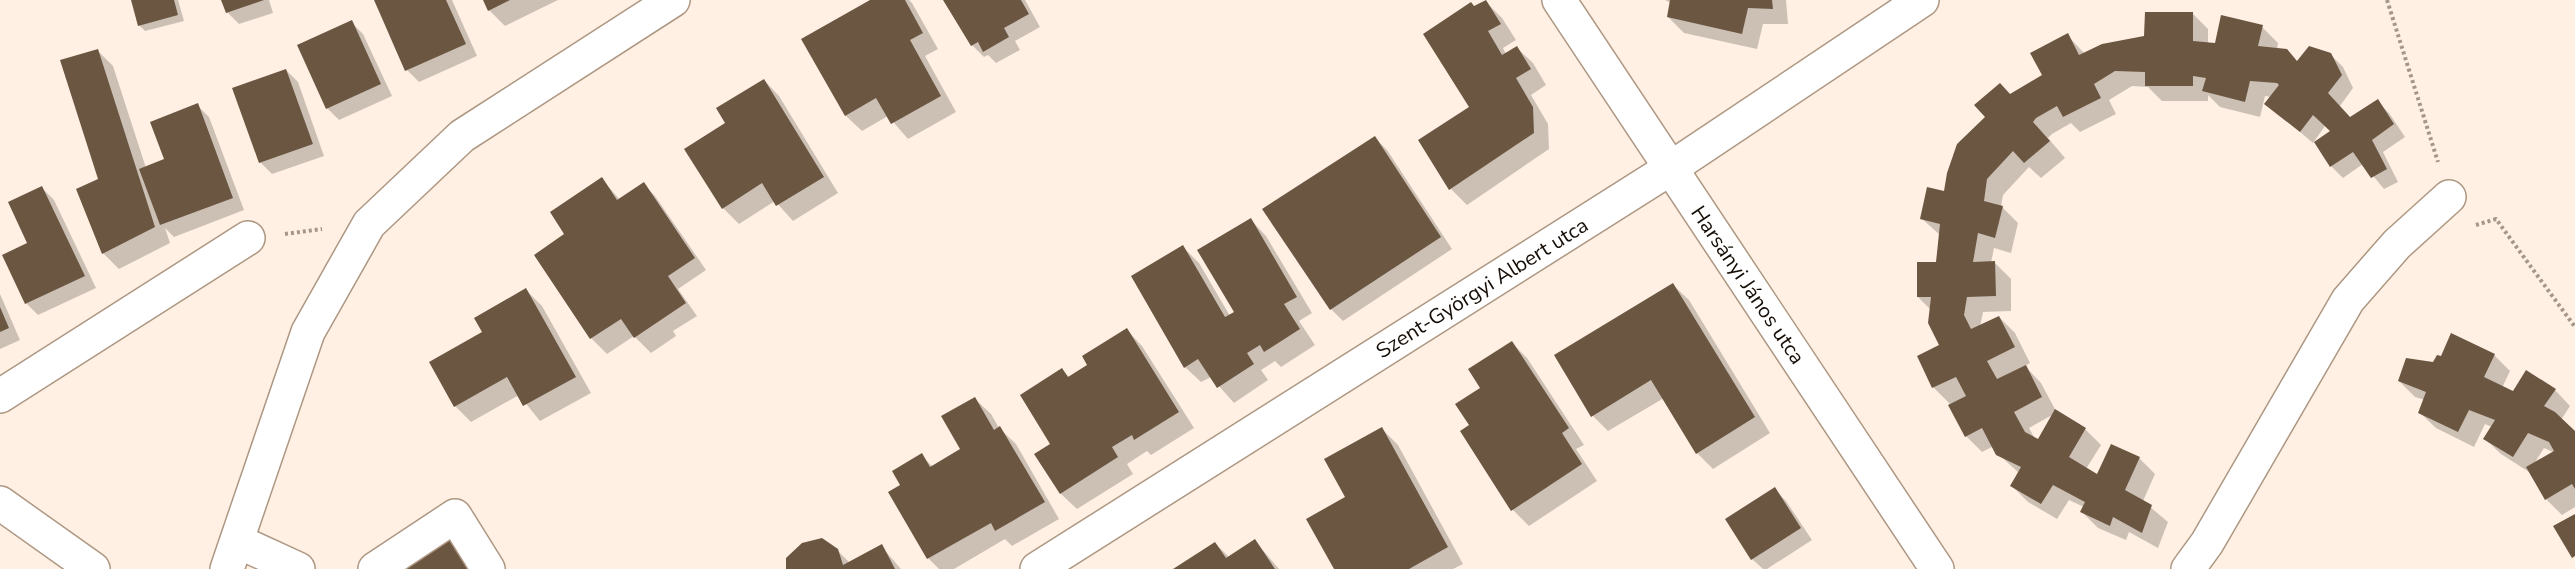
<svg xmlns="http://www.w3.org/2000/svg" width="2575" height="569" font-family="'Nunito Sans',sans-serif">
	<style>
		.shadow { fill: #0003; fill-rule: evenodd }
		.building { fill: #6b5642 }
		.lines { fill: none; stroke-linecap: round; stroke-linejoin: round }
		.minor-casing { stroke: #ad9782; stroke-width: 36 }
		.path { stroke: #a3978c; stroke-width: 4; stroke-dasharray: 3 3; stroke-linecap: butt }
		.minor { stroke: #fff; stroke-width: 33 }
		.labels { text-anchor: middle; stroke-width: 6; stroke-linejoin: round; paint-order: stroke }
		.street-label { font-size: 21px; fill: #160e07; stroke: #fff }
	</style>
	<rect width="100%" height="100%" fill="#fff0e3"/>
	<g class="shadow">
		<polygon points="133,0 178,0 184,21 145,31 139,25"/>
		<polygon points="223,0 269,0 273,13 239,24 227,12"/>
		<polygon points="376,0 452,0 477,56 419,82 407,70"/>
		<polygon points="484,0 558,0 505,26 489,10"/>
		<polygon points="873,0 909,0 912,3 938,49 925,56 956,112 908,139 888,116 862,131 846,116 803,40"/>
		<polygon points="945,0 1025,0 1040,27 1015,41 1020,50 996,63 988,55 984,57 972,45"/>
		<polygon points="1665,0 1786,0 1788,24 1763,24 1757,49 1684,33 1668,17 1671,3"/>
		<polygon points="1486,2 1502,18 1516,40 1503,48 1506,54 1517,48 1533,63 1546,85 1531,95 1548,124 1549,149 1467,205 1451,189 1420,141 1471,108 1474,7"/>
		<path d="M2192 13 2208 29V44H2216L2262 27 2278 43 2277 50 2298 63 2330 54 2343 67 2353 88 2340 106 2351 119 2377 101 2389 113 2405 137 2383 152 2398 182 2384 189 2363 164 2343 178 2331 166V132L2325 126 2313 143 2266 103 2271 97 2265 96 2260 117 2220 107 2208 95V101H2162L2148 87 2132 86 2109 100 2116 114 2080 132 2071 123 2052 134 2048 138 2065 158 2041 178 2029 167 2003 195 2001 206 2018 223 2011 253 1994 248 1991 263H1995L2011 279V311L1983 312 1980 327 1999 317 2015 333 2030 363 2025 366 2041 383 2056 411 2085 429 2101 445 2086 469 2098 476 2139 458 2155 474 2143 501 2168 522 2158 548 2129 532 2126 540 2098 528 2082 512 2084 507 2069 500 2057 519 2028 502 2012 486 2019 473 1998 454 1994 446 1982 452 1966 436 1951 405 1933 387 1941 346 1931 310 1918 297 1937 264 1940 235 1921 218 1945 193 2011 96 2044 76 2067 35 2085 54 2146 37ZM2054 414 2038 441 2035 439 2029 428Z"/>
		<polygon points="351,22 363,34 392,96 339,120 327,108"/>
		<polygon points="97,50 113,66 146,168 166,160 197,105 209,117 244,210 174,237 165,228 170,243 119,269 103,253"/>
		<polygon points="286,70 298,82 324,156 272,174 260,162"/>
		<polygon points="764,80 779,96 838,193 793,221 775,201 739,224 723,208 727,123"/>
		<polygon points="1375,138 1387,150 1452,249 1343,321 1331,309"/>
		<polygon points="602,179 620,200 643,184 655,196 706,270 678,289 697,316 673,331 676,336 651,353 634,336 607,354 591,338 567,234"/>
		<polygon points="42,188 54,200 96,288 38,315 26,303 29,244"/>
		<polygon points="1251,220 1266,236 1312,313 1299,321 1315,345 1281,367 1275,361 1261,370 1268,380 1234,403 1211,377 1201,382 1185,367 1183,247 1199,263 1230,316 1236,312"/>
		<polygon points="1673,285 1689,300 1770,433 1713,469 1697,453 1664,398 1608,431 1593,416"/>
		<polygon points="526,290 542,306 591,393 540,421 519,395 471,422 455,406 484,333"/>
		<polygon points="0,294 20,340 0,349"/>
		<polygon points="1127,330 1142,346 1194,428 1151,455 1147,451 1127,464 1133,474 1077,509 1061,494 1052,444 1062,370 1069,377 1089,365"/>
		<polygon points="1512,343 1527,358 1584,445 1576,449 1597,481 1529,526 1513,510 1471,426 1482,389"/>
		<path d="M2494 355 2510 371 2502 388 2514 393 2555 390 2570 406 2561 420 2575 434V507L2562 515 2546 499 2529 472 2501 454 2485 439 2492 427 2485 424 2474 447 2436 428 2420 413 2425 400 2415 397 2399 381 2434 364ZM2544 448 2555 453 2534 464Z"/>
		<polygon points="975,399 991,414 999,428 1016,444 1059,519 1012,546 1005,539 954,569 939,569 928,558 890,493 902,486 921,455 933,467 962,450"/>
		<polygon points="1382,429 1398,445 1463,564 1453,569 1336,569"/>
		<polygon points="1774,489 1786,501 1812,540 1767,569 1763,569 1752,559"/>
		<polygon points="1255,541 1279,569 1176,569 1215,543 1230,558"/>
		<polygon points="881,546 901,569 788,569 837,550 850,563"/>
	</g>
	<g class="building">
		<polygon points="131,0 174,0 178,15 138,26"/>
		<polygon points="221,0 264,0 226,13"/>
		<polygon points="374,0 446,0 466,44 405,71"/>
		<polygon points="483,0 510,0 488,11"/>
		<polygon points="870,0 905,0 923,33 910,40 941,96 891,124 876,98 845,116 801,39"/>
		<polygon points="943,0 1021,0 1029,14 1004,28 1009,37 983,52 978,42 971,46"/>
		<polygon points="1486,0 1501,24 1488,31 1502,55 1517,46 1531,69 1516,78 1533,107 1534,133 1449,190 1418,140 1469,107 1423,34 1471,2 1474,6"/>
		<polygon points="1670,0 1772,0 1773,9 1748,8 1742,34 1667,17"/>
		<polygon points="2145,12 2193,12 2193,41 2215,43 2221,15 2263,25 2258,46 2287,49 2297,61 2309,46 2331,53 2342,75 2328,93 2350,117 2378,99 2394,124 2372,140 2387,169 2371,178 2353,152 2330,167 2314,142 2330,131 2313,115 2300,132 2264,104 2279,85 2277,83 2250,81 2245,102 2202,91 2206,78 2193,76 2193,86 2145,86 2145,72 2115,71 2094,84 2101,98 2063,117 2057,106 2036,118 2033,122 2050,141 2024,163 2013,151 1987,179 1984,201 2003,206 1995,238 1978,233 1973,262 1995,261 1996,296 1967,297 1964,315 1971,329 1999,316 2015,347 1987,361 1997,379 2026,365 2042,397 2014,412 2025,432 2038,439 2055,409 2086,428 2069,457 2097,474 2111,444 2140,457 2125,490 2152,505 2142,533 2113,517 2110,526 2080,512 2085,502 2053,485 2041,504 2010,486 2021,467 1996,455 1982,428 1965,437 1948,405 1966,396 1956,377 1932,388 1917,356 1939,345 1928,323 1931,297 1917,297 1917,262 1936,262 1940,224 1920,219 1927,187 1944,191 1947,173 1957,144 1985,117 1974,105 2000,83 2010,94 2042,75 2030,53 2068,33 2079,55 2102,44 2144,36"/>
		<polygon points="352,20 381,84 326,109 297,45"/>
		<polygon points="98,49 155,227 102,254 76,189 98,179 60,60"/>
		<polygon points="286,69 313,144 259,163 232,88"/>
		<polygon points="764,79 824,177 776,206 762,183 722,209 684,149 725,123 716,108"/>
		<polygon points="198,103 233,198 160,225 139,169 164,159 150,122"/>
		<polygon points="1375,136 1441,237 1330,310 1262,209"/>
		<polygon points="602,177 617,200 644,182 695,258 668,276 686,303 634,338 621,319 590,339 534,255 564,234 550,212"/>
		<polygon points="42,186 85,276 25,304 2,255 27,243 8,202"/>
		<polygon points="1251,218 1297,297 1284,304 1300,329 1264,352 1260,345 1247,353 1254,364 1217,388 1198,359 1184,368 1131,276 1183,245 1225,317 1234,312 1197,250"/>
		<polygon points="1673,283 1755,417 1696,454 1651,380 1591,417 1554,355"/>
		<polygon points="526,288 576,377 523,406 507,377 454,407 429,362 482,332 474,318"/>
		<polygon points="0,307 9,328 0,332"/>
		<polygon points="1127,328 1179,412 1134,440 1132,435 1112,447 1118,457 1060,494 1034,454 1050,444 1020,395 1062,368 1068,377 1087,365 1082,356"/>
		<polygon points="2451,333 2495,354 2484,377 2513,391 2526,370 2556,389 2544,406 2555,412 2575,431 2575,489 2572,484 2545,500 2526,467 2554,451 2549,442 2528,433 2513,457 2483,439 2495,420 2469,410 2458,432 2418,413 2426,392 2398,381 2406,358 2433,362 2437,355 2441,356"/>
		<polygon points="1512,341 1569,428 1562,433 1582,464 1511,511 1460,431 1469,425 1455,404 1480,388 1468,369"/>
		<polygon points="975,397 994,430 1000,426 1045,502 995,531 991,523 927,559 888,492 900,485 892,471 922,453 930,467 960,449 941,416"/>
		<polygon points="1382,427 1448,547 1409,569 1334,569 1306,519 1345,497 1324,459"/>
		<polygon points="1775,487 1801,528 1751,560 1725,519"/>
		<polygon points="2575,514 2575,556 2572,558 2553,526"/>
		<polygon points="454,531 479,569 395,569"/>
		<polygon points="822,538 838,549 843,565 882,544 895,569 786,569 786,558 802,543"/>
		<polygon points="1255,539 1275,569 1173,569 1215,542 1226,558"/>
	</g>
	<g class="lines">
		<defs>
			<g id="minor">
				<polyline points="1559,0 1937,569"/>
				<polyline points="0,396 248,238"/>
				<polyline points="0,503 93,569"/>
				<polyline points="237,541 298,569"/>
				<polyline points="227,569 308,332 369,224 462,136 673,0"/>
				<polyline points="375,569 455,516 488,569"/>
				<polyline points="1037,569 1671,168 1922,0"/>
				<polyline points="2188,569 2207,543 2348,300 2397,244 2449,197"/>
			</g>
		</defs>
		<use href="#minor" class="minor-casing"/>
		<g class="path">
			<polyline points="2387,0 2438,162"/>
			<polyline points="2476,225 2496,219 2575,327"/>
			<polyline points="285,234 322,229"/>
		</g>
		<use href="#minor" class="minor"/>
	</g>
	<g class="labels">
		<g class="street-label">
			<text transform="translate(1748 285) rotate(56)" y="7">Harsányi János utca</text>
			<text transform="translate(1482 288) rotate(-32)" y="7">Szent-Györgyi Albert utca</text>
		</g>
	</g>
</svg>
